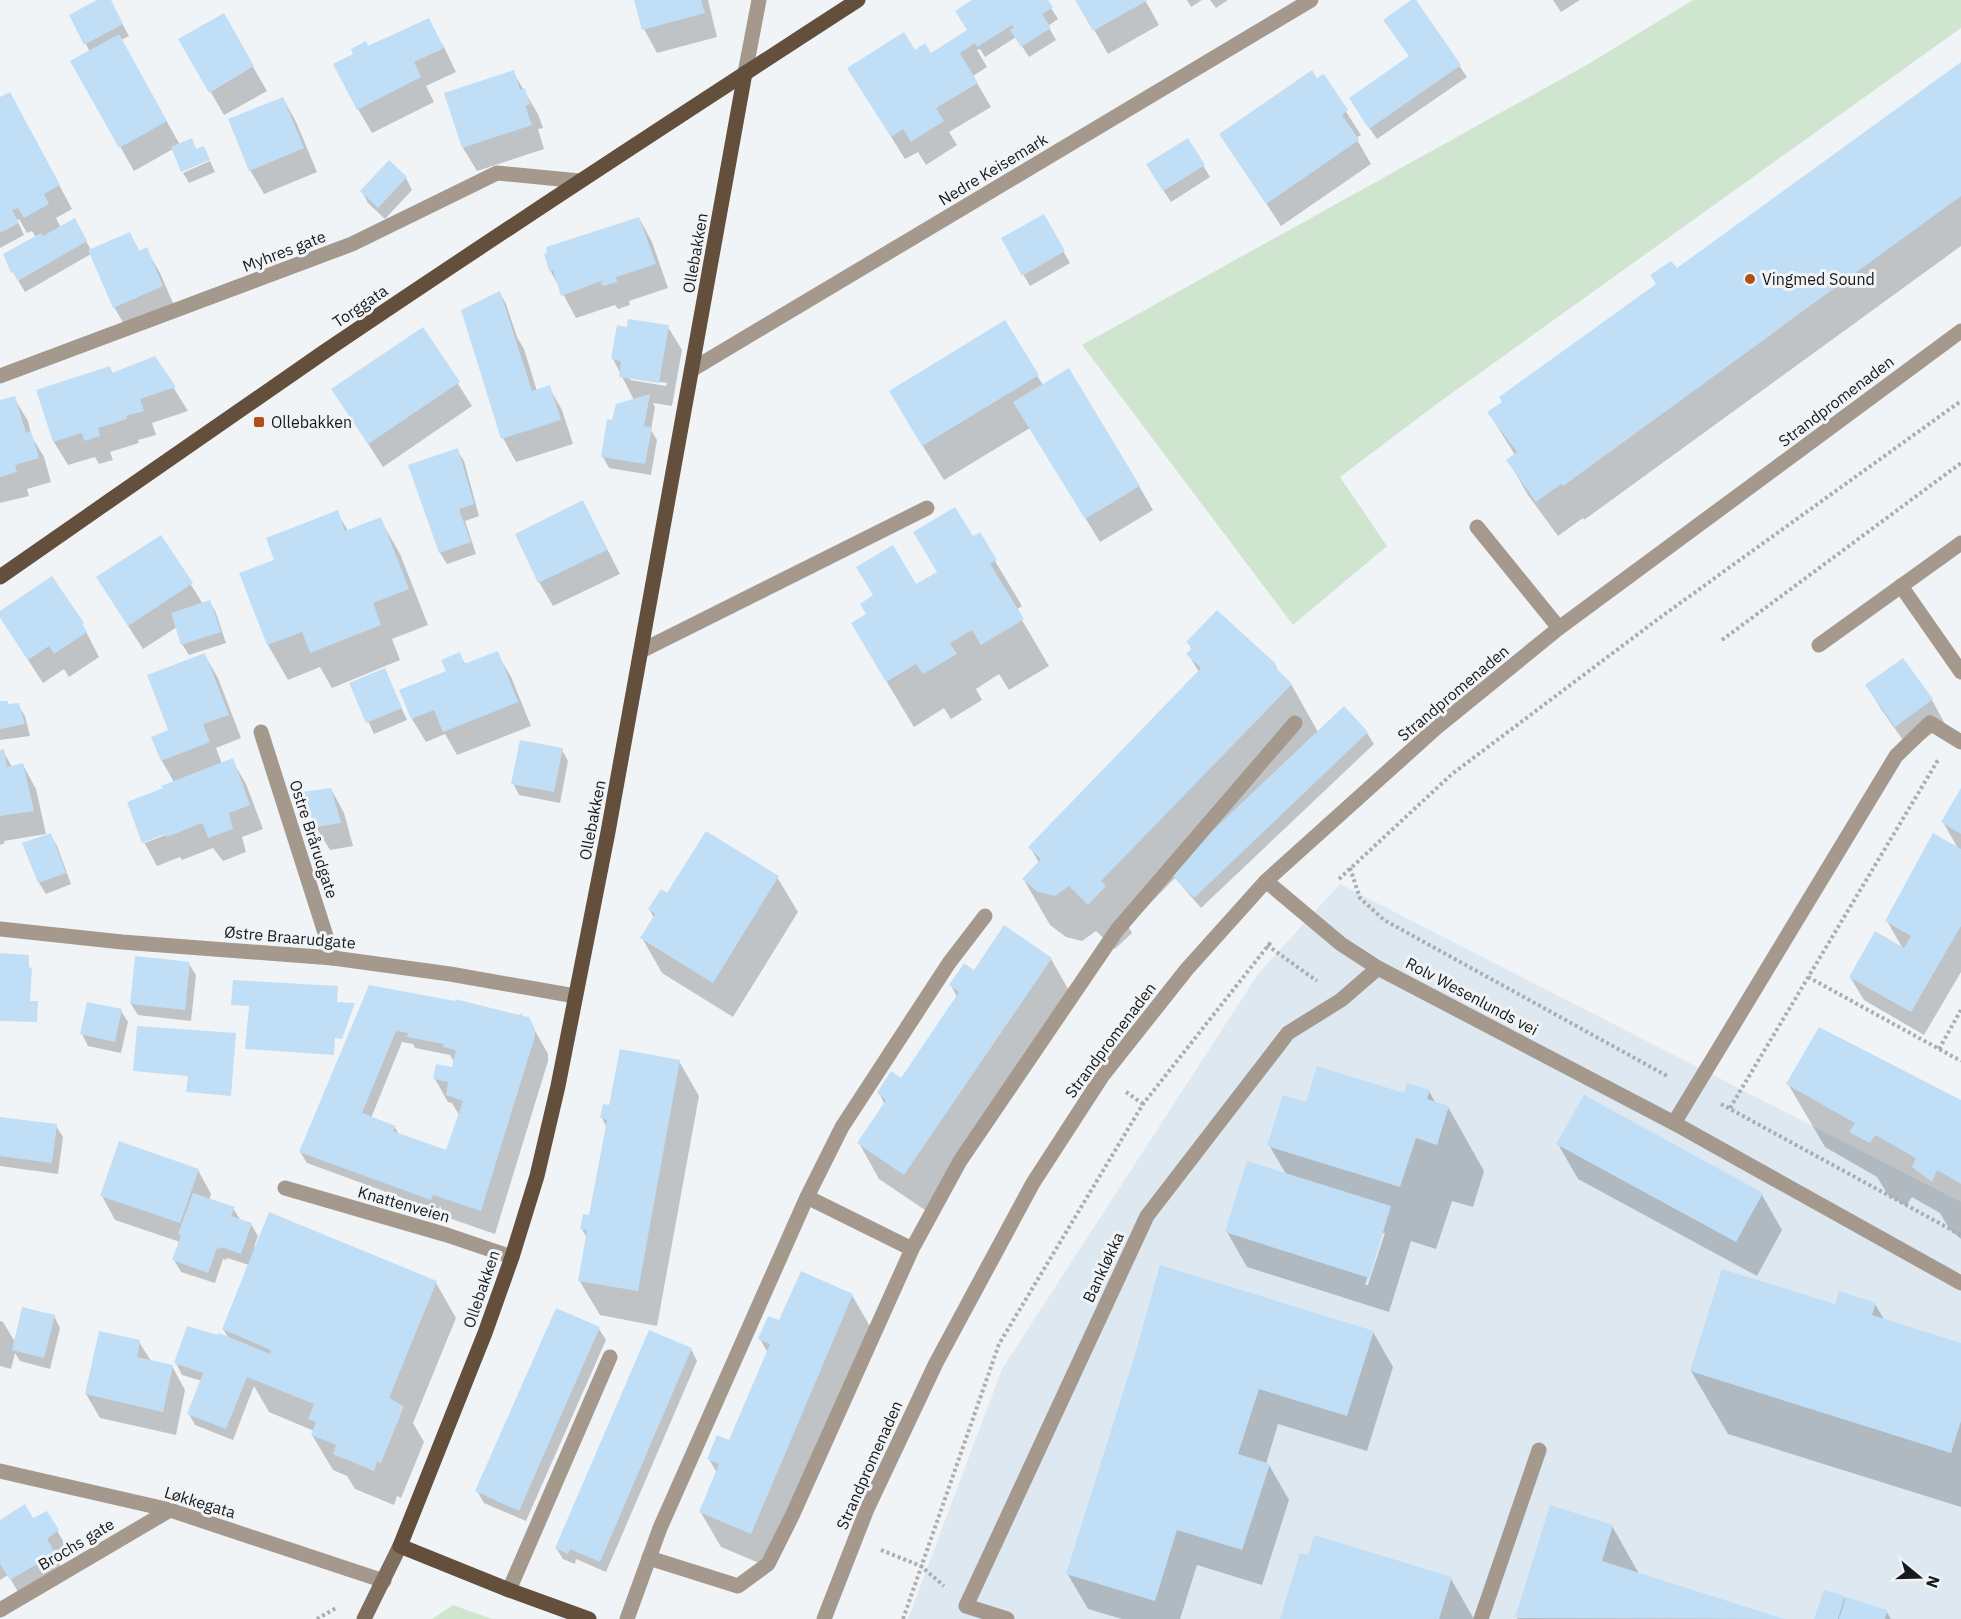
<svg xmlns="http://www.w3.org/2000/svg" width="1961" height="1619" font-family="'IBM Plex Sans',sans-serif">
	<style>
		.built { fill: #dde8f0 }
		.green { fill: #d0e5cf }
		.shadow { fill: #0003; fill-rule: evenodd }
		.building { fill: #c0dff7; fill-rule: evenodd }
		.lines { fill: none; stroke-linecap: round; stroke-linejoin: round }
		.path { stroke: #abadb0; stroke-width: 4; stroke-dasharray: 3 3; stroke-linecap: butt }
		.service { stroke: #a5998e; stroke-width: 15 }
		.minor { stroke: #a5998e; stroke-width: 15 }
		.tertiary { stroke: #a5998e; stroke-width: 15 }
		.secondary { stroke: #7f6d5e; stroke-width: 15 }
		.primary { stroke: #644f3d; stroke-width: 15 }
		.poi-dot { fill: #b24f19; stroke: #f1f4f7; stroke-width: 2 }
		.labels { text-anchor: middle; stroke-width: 6; stroke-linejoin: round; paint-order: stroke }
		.street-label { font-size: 16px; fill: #18191a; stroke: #f1f4f7 }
		.poi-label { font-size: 16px; fill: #18191a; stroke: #f1f4f7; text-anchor: start }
	</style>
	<rect width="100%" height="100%" fill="#f1f4f7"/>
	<polygon class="built" points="1340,884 1961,1202 1961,1619 908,1619 1002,1369 1258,974"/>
	<g class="green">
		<polygon points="1693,0 1961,0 1961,28 1438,403 1340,477 1387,546 1293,625 1082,345 1590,63"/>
		<polygon points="453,1605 492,1619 432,1619"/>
	</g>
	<g class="shadow">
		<polygon points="100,0 109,0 129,36 121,40 180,145 191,140 197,151 209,158 173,149 134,171 72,61 90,52 71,16"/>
		<polygon points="636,0 708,0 717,37 657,53 644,29"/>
		<polygon points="975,0 1046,0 1058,19 1048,26 1056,40 1029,57 1016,37 985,57 980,49 977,50 987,67 973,76 991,107 949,132 957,145 926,165 918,152 905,159 863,92 914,52 930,55 968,31"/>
		<polygon points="1077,0 1145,0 1159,25 1108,54"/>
		<polygon points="1187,0 1202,0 1191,7"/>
		<polygon points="1210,0 1228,0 1216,8"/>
		<polygon points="1414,0 1467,77 1377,139 1357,110 1410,57 1392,31"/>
		<polygon points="1553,0 1580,0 1561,12"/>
		<polygon points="223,15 267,91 224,115 180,39"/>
		<polygon points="442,43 456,72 426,86 434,102 372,133 358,109 368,48"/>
		<polygon points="1961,64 1961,246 1584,520 1583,518 1558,536 1528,495 1508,460 1515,455 1489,413 1677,270"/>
		<polygon points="513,72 538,114 543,128 538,129 544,149 477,171 463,148"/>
		<polygon points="1323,76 1361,135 1356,138 1371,164 1281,226 1221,135"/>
		<polygon points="283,98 296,122 317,172 264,194 250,170"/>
		<polygon points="0,99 23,118 72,209 56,218 61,228 74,220 91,250 130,234 140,252 146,249 160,273 176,310 128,331 114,307 91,254 25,292 8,264 36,237 32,231 27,233 19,219 17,220 24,235 0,248"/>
		<polygon points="1188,140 1210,177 1171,202 1154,176"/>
		<polygon points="210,161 215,172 189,183 183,173"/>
		<polygon points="389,162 406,178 412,190 385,219 368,203 362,191"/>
		<polygon points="1043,216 1070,263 1030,286 1003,239"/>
		<polygon points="639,218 652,242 668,288 629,301 630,305 618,309 615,305 576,318 550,270"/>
		<polygon points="500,293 506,304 517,337 524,349 537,391 549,387 562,410 573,444 516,462 503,438"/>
		<polygon points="1004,322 1043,385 1139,486 1153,510 1100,542 1030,428 944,480 911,427"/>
		<path d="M668 327 682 350 672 406 653 403 655 407 651 430 657 440 651 475 609 468 603 457 614 422 634 400 613 359ZM630 377 667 383 666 386 630 380Z"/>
		<polygon points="423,329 472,406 383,467 333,389"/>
		<polygon points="155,358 188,411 152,423 156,435 138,440 139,443 110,452 113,460 99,464 95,457 68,465 54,442 38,391 110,368 113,374"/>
		<polygon points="14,398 28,421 32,437 44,457 51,482 27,489 29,496 0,503 0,402"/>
		<polygon points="457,450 464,461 479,516 465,521 476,554 447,564 440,553 410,466"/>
		<polygon points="583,502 620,574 553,606 539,582"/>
		<polygon points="337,512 348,531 380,519 400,554 428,625 392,639 400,660 332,688 320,667 288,680 268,645 241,574 276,561"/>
		<polygon points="161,537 203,604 210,602 216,613 226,643 189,655 182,644 177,627 143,649 112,601"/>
		<polygon points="972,538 995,561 1022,606 1016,610 1049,666 1009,690 999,674 976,689 982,700 951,719 944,708 914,727 879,669 916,586 938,573"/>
		<polygon points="0,613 82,624 99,657 69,677 64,669 43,683 13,637"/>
		<polygon points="1188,642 1275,665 1280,674 1291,684 1318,732 1367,733 1374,744 1201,908 1175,878 1128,926 1132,933 1115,949 1096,931 1082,941 1066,937 1050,925 1024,880 1039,863 1030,847 1199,672 1188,654 1192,650"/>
		<polygon points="497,653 511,677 531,726 457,755 445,734 426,742 412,719 448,672 459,654 466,665"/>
		<path d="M204 654 218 678 241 738 216 748 222 764 232 760 246 784 263 829 242 837 246 852 223 861 213 848 182 860 180 857 157 866 144 842 165 789 174 782 162 761 153 738 170 731ZM172 829 173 832 145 843V840Z"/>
		<polygon points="1903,660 1932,700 1945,724 1910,750 1881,709 1867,686"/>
		<polygon points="384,670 407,720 374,734 351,684"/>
		<polygon points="7,702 9,706 18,705 25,716 30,736 0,740 0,703"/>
		<polygon points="562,750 568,761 560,803 519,795 513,783"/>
		<polygon points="3,751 12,767 23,765 36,789 46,834 4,841 5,843 0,845 0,752"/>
		<polygon points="331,789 344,813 353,846 330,850 316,827"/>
		<polygon points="1961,791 1961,972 1924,1035 1864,1000 1850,977 1903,949 1887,921 1959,850 1943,822"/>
		<polygon points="50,834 57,846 71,884 46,894 39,883 24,844"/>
		<polygon points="777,877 798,912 733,1017 662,973 642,938 654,918 649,909 668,895"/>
		<polygon points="1051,959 1071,994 925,1210 879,1179 859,1143 885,1105 879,1093 902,1080 957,997 951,985 974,972"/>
		<polygon points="189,964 196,975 191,1021 138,1015 131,1004"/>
		<path d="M370 987 528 1018 548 1054V1061L495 1234 446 1217 440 1206 438 1211 307 1163 300 1152ZM402 1042 413 1044 415 1048 450 1055 455 1063 453 1068 435 1079 448 1102 452 1103 459 1115 446 1153 399 1135 395 1127 371 1118Z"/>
		<polygon points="121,1011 128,1022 121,1053 88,1046 82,1034"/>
		<polygon points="679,1061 699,1096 657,1326 600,1315 579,1280 587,1238 582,1229 590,1217 607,1128 602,1118 610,1107"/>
		<polygon points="1788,1084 1961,1101 1961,1239 1950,1230 1940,1213 1912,1197 1906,1206 1888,1195 1877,1177 1825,1147"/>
		<path d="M1429 1091 1436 1104 1448 1107 1484 1171 1473 1207 1452 1201 1436 1249 1411 1241 1389 1312 1247 1267 1227 1232 1286 1174 1269 1145 1307 1103ZM1382 1233H1385L1368 1285H1365Z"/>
		<polygon points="0,1118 56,1126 63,1137 58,1174 0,1166"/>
		<polygon points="1558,1144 1762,1195 1782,1230 1757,1276 1578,1179"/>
		<polygon points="198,1170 211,1194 209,1200 233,1208 241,1221 251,1224 258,1236 254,1247 436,1283 456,1318 413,1423 424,1442 401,1498 397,1496 394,1505 355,1489 347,1476 333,1470 312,1435 314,1431 269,1412 254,1386 233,1440 195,1425 189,1414 202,1381 182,1375 176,1363 229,1339 223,1329 249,1265 227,1258 226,1260 223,1259 215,1283 181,1272 174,1260 180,1242 115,1220 102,1196"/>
		<polygon points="852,1295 872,1330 771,1568 721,1547 700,1511 717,1473 709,1459 729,1442 768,1353 760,1339 780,1322"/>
		<polygon points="1875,1304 1885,1321 1961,1345 1961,1507 1728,1434 1691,1371 1836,1306"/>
		<polygon points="54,1316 60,1328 50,1369 20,1361 15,1353 11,1369 0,1366 0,1321 3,1322 15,1342"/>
		<polygon points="599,1329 606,1340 526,1521 484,1503 477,1491"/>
		<polygon points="1373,1332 1393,1367 1367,1451 1278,1424 1266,1464 1269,1465 1289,1500 1262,1585 1197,1565 1180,1619 1122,1619 1088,1609 1067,1573 1137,1352"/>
		<polygon points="139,1342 151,1361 172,1366 185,1390 176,1435 100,1418 86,1394"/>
		<polygon points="691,1349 697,1361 606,1572 576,1559 575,1564 563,1559 556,1548"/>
		<polygon points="47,1513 71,1555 59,1563 67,1577 24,1602 8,1575 0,1580 0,1521 33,1519"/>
		<polygon points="1612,1526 1638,1572 1638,1574 1781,1619 1517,1619"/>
		<polygon points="1451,1579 1474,1619 1282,1619"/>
		<polygon points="1844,1597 1846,1601 1886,1611 1891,1619 1816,1619"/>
	</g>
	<g class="building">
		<polygon points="97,0 111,0 123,24 84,45 69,15"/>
		<polygon points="634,0 701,0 705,13 642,30"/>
		<polygon points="972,0 1048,0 1053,7 1042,14 1051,28 1021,47 1010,30 1014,28 1012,25 977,47 975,43 960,53 978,83 936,108 944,121 911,142 903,129 891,137 847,68 904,32 915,50 925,43 931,53 967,30 955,11"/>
		<polygon points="1075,0 1148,0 1093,31"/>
		<polygon points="1411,0 1416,0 1461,65 1369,129 1349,98 1409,56 1383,20"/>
		<polygon points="224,13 254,66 209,93 178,39"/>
		<polygon points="429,18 444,48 414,62 421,77 357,110 333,64 353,54 351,49 366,41 368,46"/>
		<polygon points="119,34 167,121 119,148 70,61"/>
		<polygon points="1961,62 1961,196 1563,486 1561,484 1536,502 1506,460 1517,452 1487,412 1502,402 1499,397 1656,284 1650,275 1671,261 1677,268"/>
		<polygon points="514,70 520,90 525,88 530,104 525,106 532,125 462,148 444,93"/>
		<polygon points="1312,70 1317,78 1324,74 1348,110 1342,115 1359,140 1266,204 1219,134"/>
		<polygon points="10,92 60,185 44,194 49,204 24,218 18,208 12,210 19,223 0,233 0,97"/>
		<polygon points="283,97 304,148 249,171 228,119"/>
		<polygon points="192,138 196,149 204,146 210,160 181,172 171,147"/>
		<polygon points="1188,138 1205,165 1163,191 1146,164"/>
		<polygon points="389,160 407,177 378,208 360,191"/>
		<polygon points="1044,214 1065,251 1022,276 1001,238"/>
		<polygon points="639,217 656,264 616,277 617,282 603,286 601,282 604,280 561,296 553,270 549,271 544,254 547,252 546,247"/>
		<polygon points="75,218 87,241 18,281 13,272 11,273 3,254 41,233 43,236"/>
		<polygon points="130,232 139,251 147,247 163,286 113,308 88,250"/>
		<polygon points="500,291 532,391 550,385 561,420 501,439 461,310"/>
		<polygon points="628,319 669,325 659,383 619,377 621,361 611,359 617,325 627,327"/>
		<polygon points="1005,320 1039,375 922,446 889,391"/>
		<polygon points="423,327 460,382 368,444 331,389"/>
		<polygon points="155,356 176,387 140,399 144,411 126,416 127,419 98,428 100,436 84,441 82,433 53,442 36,390 110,366 112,373"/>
		<polygon points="1069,368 1140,486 1085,519 1013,402"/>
		<polygon points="650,394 644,426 652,427 645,464 601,457 607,419 612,420 616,404"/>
		<polygon points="15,396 26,433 31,431 39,458 15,465 17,472 0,477 0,400"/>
		<polygon points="458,448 474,504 459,509 471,542 439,553 408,465"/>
		<polygon points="583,500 607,550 538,583 515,534"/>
		<polygon points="955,507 973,536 980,532 997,560 990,564 1024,619 981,645 972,630 950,643 957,654 923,674 916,664 886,682 851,623 866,614 860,604 873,595 856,567 893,545 916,584 937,572 913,532"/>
		<polygon points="338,510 345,531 381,517 409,589 373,603 381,625 310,653 302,632 267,645 239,573 274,560 266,538"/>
		<polygon points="161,535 193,583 128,626 96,577"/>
		<polygon points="52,576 84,623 82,624 87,632 54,654 49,646 28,660 0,618 0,611"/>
		<polygon points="210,600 221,632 181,645 171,613"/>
		<polygon points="1217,610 1276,664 1274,666 1292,684 1101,881 1106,886 1088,905 1069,886 1055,896 1038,892 1022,879 1041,859 1028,847 1201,668 1186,654 1192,648 1186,642"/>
		<polygon points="498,651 518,702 443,732 434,710 411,719 399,690 446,671 441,660 460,652 464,664"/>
		<polygon points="205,653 229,715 203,724 210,742 161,761 151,737 168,730 147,675"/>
		<polygon points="1903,658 1933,699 1895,727 1865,685"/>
		<polygon points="385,668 402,708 366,723 349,683"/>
		<polygon points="0,701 8,701 8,704 19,703 25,724 0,729"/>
		<polygon points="1344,706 1368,732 1194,898 1169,872"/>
		<polygon points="520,740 563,748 554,792 511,784"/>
		<polygon points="4,749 7,767 23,763 34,811 0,816 0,750"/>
		<polygon points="233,758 250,805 229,813 233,829 208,838 203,824 199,824 167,837 166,834 142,843 127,802 163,788 161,786"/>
		<polygon points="331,788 341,823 315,827 302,792"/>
		<polygon points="1961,788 1961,834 1941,822"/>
		<polygon points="706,831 779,876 713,983 640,938 655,914 648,909 661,889 667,893"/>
		<polygon points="51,833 66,873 38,883 22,843"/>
		<polygon points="1933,833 1961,849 1961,926 1911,1012 1849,977 1875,931 1904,948 1911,936 1885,921"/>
		<polygon points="1004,925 1052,958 904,1175 857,1143 886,1100 877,1093 891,1071 901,1078 959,992 949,985 964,963 974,970"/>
		<polygon points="0,953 29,955 29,967 32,968 30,1001 38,1001 37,1022 0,1021"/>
		<polygon points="135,956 190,962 185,1010 130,1004"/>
		<polygon points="233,980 338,986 337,1002 355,1003 342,1039 335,1038 334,1055 245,1049 249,1006 231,1005"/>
		<path d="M369 985 455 1001V999L519 1015 522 1013 523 1016 529 1017 535 1029V1036L481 1211 433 1195 431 1200 299 1152ZM396 1031 408 1033 407 1037 444 1044 443 1047 456 1050 452 1067 436 1064 433 1079 448 1082 446 1095 463 1101 446 1150 393 1131 396 1126 362 1113Z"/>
		<polygon points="87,1002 122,1009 115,1042 80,1034"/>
		<polygon points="137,1026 236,1033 231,1096 186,1092 188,1076 133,1071"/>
		<polygon points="1819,1027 1961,1100 1961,1184 1937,1170 1932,1182 1912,1167 1916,1158 1875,1135 1870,1143 1849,1132 1855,1123 1786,1084"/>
		<polygon points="620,1049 680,1060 638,1291 578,1281 587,1230 580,1229 583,1214 589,1215 607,1120 600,1118 603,1104 609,1105"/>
		<polygon points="1317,1066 1404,1093 1407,1083 1430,1090 1427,1099 1449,1106 1437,1145 1416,1138 1400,1187 1267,1146 1283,1095 1306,1102"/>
		<polygon points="1584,1095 1763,1193 1736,1242 1556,1144"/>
		<polygon points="0,1117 57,1124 52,1163 0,1156"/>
		<polygon points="119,1141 199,1169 180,1223 100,1196"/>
		<polygon points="1247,1161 1391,1206 1369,1278 1225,1232"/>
		<polygon points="193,1193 235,1207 231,1216 252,1223 241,1254 221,1247 220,1249 217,1248 208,1273 172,1260 181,1235 178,1234"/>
		<polygon points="269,1212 437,1281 389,1398 404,1406 381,1463 377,1462 374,1471 333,1454 336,1445 311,1435 316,1422 308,1419 314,1404 247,1377 226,1429 187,1414 203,1373 174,1363 187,1326 218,1335 219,1333 270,1354 271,1350 222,1329"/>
		<polygon points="1160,1265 1374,1331 1347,1416 1259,1389 1238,1454 1270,1464 1242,1550 1177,1530 1155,1601 1066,1574 1136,1351"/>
		<polygon points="1722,1269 1835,1304 1839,1291 1876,1303 1872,1315 1961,1343 1961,1421 1951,1453 1690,1371"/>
		<polygon points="801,1271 853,1294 751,1534 699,1512 719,1464 707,1459 717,1435 729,1440 770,1344 758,1339 768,1316 779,1320"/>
		<polygon points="22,1307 55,1315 44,1358 12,1350"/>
		<polygon points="556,1308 600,1327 519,1511 475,1491"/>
		<polygon points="649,1330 692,1348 600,1562 570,1549 568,1554 555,1548"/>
		<polygon points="99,1331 140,1340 137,1357 173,1365 163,1412 85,1394"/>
		<polygon points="25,1504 33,1518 47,1511 59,1530 47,1539 55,1553 10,1580 0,1564 0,1520"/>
		<polygon points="1550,1505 1613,1525 1602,1561 1784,1619 1515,1618"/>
		<polygon points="1314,1535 1452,1577 1439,1619 1280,1619 1300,1553 1308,1555"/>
		<polygon points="1824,1590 1845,1596 1838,1619 1814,1619"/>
		<polygon points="1846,1597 1887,1610 1885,1619 1839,1619"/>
	</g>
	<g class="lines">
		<g class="path">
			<polyline points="1722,640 1961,463"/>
			<polyline points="1350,868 1360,898 1384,920 1669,1077"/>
			<polyline points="1339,879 1452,774 1662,616 1961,401"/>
			<polyline points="1267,945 1317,981"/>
			<polyline points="1808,977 1961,1061"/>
			<polyline points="1939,1049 1961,1010"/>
			<polyline points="1126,1092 1143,1104"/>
			<polyline points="1721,1104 1961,1235"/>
			<polyline points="1730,1108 1938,760"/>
			<polyline points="881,1550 921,1566 944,1586"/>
			<polyline points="317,1619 336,1608"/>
			<polyline points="903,1619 999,1344 1143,1104 1271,942"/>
		</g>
		<g class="service">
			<polyline points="0,376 352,244 497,173 580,181"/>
			<polyline points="1477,527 1559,628"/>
			<polyline points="1901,586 1961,672"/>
			<polyline points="1819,645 1961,543"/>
			<polyline points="285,1188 447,1235 512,1257"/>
			<polyline points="807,1197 912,1249"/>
			<polyline points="649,1558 738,1586 768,1564 792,1516 912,1249 960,1161 1117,930 1295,723"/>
			<polyline points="509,1590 610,1357"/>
			<polyline points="627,1619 660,1528 807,1197 842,1127 949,963 985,916"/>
			<polyline points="1007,1619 966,1606 1147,1216 1288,1033 1341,1000 1378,968"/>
			<polyline points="1481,1619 1539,1450"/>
		</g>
		<g class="minor">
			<polyline points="693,369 1311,0"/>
			<polyline points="641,651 927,508"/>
			<polyline points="261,732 333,958"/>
			<polyline points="1266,881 1341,944 1378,968 1674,1123 1961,1283"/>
			<polyline points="0,929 122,942 333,958 450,974 575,996"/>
			<polyline points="1674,1123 1896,756 1930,723 1961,742"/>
			<polyline points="0,1471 170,1510 384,1581"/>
			<polyline points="0,1610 170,1510"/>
			<polyline points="824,1619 867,1509 936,1363 1033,1183 1103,1075 1187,969 1266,881 1436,728 1559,628 1961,331"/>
		</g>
		<polyline class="tertiary" points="745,73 759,0"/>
		<polyline class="secondary" points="364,1619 400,1546"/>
		<g class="primary">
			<path d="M0 577C108 502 216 426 324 352 501 232 679 116 858 0"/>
			<polyline points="589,1619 509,1590 400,1546 485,1333 512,1257 537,1176 558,1086 608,832 745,73"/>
		</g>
	</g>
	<g class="poi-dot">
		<circle cx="1750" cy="279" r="6"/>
		<rect x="253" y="416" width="12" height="12" rx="3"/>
	</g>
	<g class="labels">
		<g class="street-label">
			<text transform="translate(993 169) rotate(-31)" y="6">Nedre Keisemark</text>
			<text transform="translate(284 251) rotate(-21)" y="6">Myhres gate</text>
			<text transform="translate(695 253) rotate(-80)" y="6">Ollebakken</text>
			<text transform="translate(360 306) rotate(-34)" y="6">Torggata</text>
			<text transform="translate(1836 401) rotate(-37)" y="6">Strandpromenaden</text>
			<text transform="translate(1453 693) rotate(-40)" y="6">Strandpromenaden</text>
			<text transform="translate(592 820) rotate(-79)" y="6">Ollebakken</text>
			<text transform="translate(314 839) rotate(72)" y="6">Ostre Brårudgate</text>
			<text transform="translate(290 937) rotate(5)" y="6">Østre Braarudgate</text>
			<text transform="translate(1472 996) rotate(28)" y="6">Rolv Wesenlunds vei</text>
			<text transform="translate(1110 1040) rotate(-53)" y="6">Strandpromenaden</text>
			<text transform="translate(404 1204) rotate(16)" y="6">Knattenveien</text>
			<text transform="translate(1103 1267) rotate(-65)" y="6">Bankløkka</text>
			<text transform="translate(481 1289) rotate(-71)" y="6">Ollebakken</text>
			<text transform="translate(869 1465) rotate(-66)" y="6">Strandpromenaden</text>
			<text transform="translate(200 1502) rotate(17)" y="6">Løkkegata</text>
			<text transform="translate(76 1544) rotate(-31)" y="6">Brochs gate</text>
		</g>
		<g class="poi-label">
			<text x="1762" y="285">Vingmed Sound</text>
			<text x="271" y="428">Ollebakken</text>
		</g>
	</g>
	<g transform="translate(1919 1577) rotate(109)" stroke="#f1f4f7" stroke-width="4.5" paint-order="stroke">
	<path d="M0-4.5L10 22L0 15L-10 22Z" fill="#18191a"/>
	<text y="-9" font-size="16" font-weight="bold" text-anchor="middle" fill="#18191a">N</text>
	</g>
</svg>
